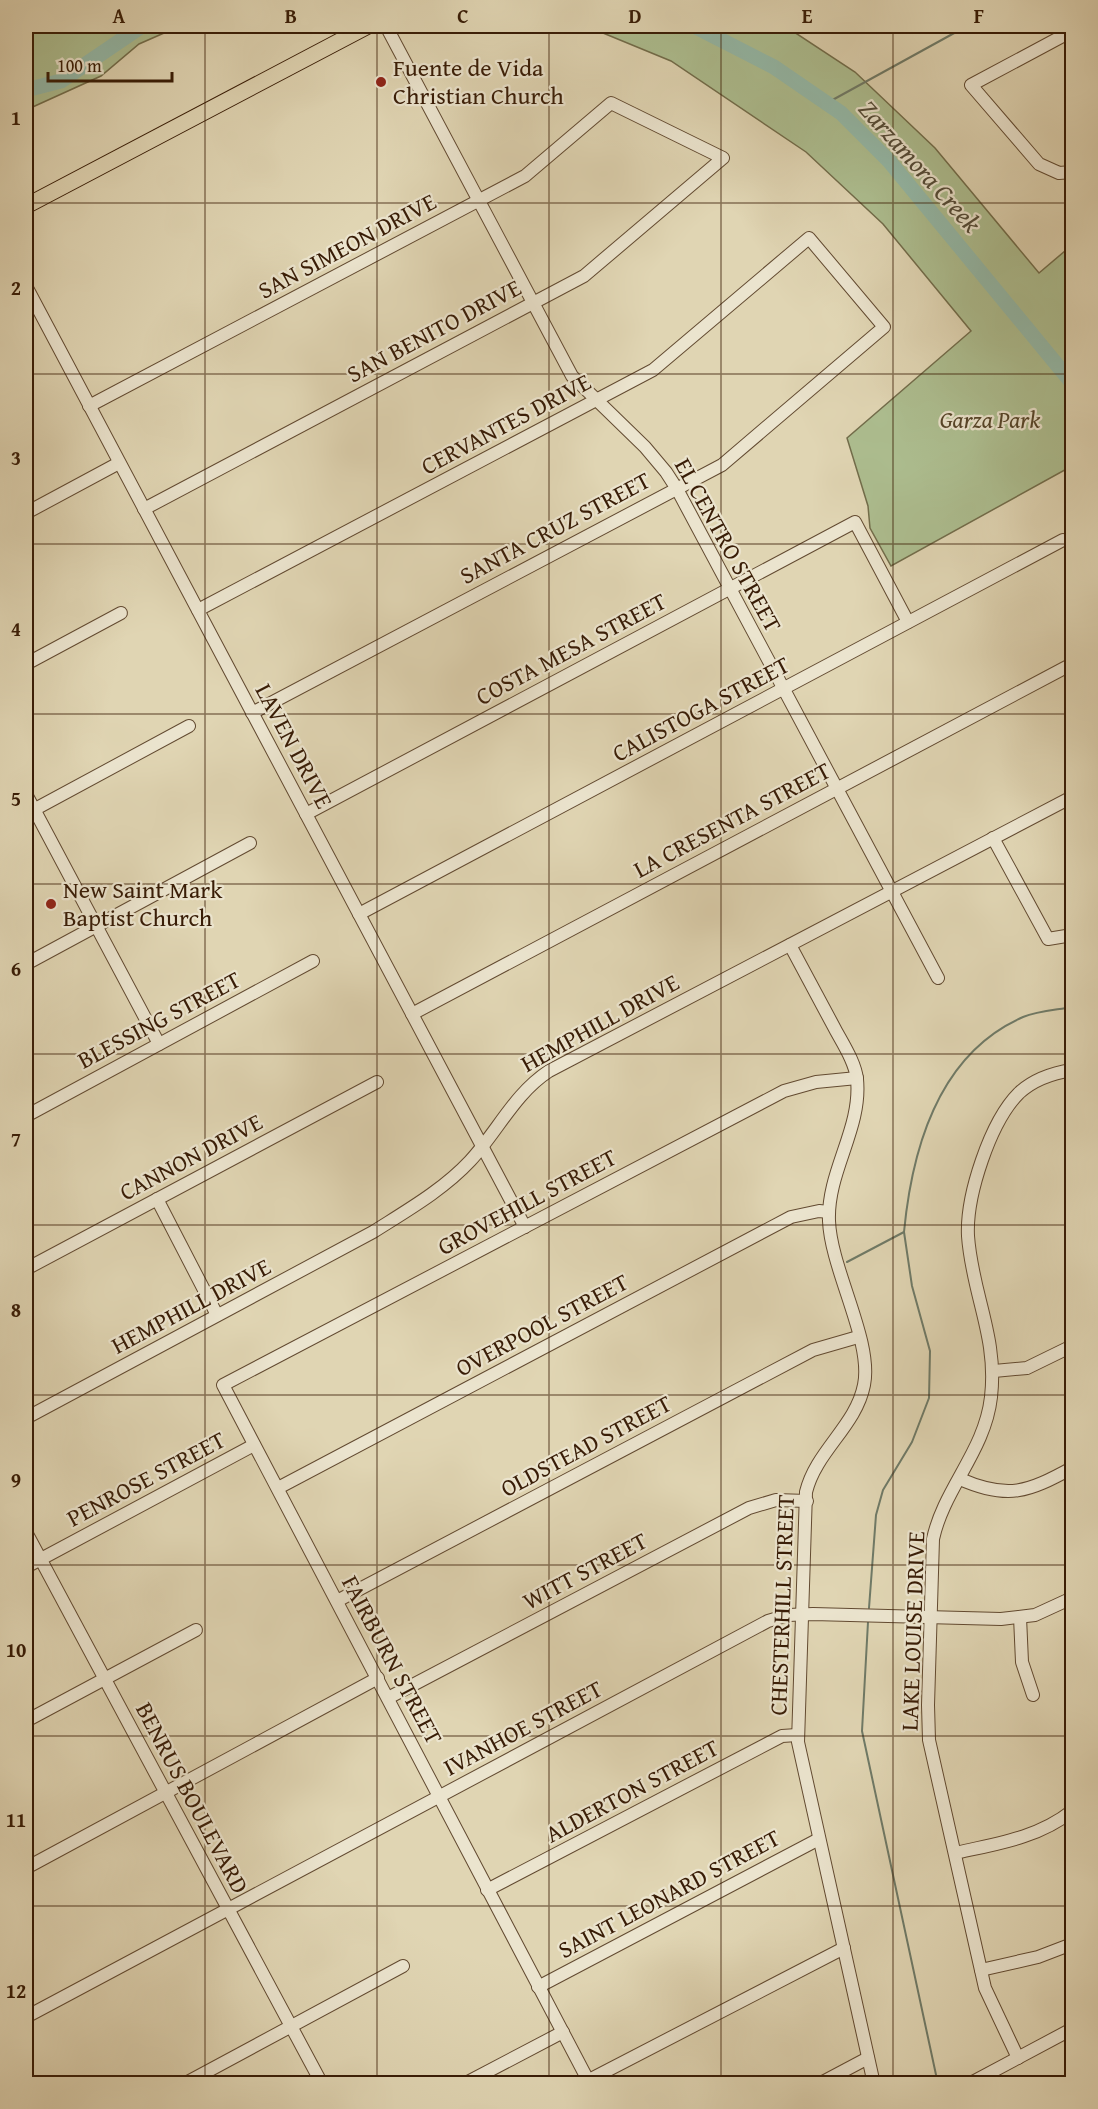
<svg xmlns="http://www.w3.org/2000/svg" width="1098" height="2109" font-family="'Gentium Book Plus',serif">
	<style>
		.green { fill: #adbe90; stroke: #726d4b; stroke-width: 1.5 }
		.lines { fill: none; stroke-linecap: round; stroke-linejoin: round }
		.stream { stroke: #6f7a67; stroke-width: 2 }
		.river { stroke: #94b9a8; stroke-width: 15 }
		.minor-casing { stroke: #624a31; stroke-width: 14 }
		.major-casing { stroke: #381c06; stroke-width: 17 }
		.minor { stroke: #ebe4ce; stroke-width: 12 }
		.major { stroke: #e0d5b3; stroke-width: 15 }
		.grid { fill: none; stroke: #381c06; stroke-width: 1.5; stroke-opacity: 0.55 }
		.poi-dot { fill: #8f2418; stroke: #ebe4ce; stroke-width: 2 }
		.labels { text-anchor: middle; stroke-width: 4.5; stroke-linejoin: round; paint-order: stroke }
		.poi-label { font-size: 24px; fill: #381c06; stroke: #ebe4ce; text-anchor: start }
		.street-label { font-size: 24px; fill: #381c06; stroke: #ebe4ce }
		.park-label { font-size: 24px; font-style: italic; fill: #554428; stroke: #ebe4ce }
		.water-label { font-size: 26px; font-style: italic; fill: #544b37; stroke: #ebe4ce }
		.neatline { fill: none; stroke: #381c06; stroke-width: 2 }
		.grid-label { font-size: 20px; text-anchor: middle; font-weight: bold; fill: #381c06 }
	</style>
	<rect width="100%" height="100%" fill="#e0d5b3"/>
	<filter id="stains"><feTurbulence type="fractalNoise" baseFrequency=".00333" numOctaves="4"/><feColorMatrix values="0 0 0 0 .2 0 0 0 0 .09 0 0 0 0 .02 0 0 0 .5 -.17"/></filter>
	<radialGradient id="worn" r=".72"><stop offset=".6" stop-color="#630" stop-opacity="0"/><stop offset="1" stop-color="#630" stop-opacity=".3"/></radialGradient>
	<g class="green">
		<polygon points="31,26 180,26 139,44 101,76 26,110 26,53"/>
		<polygon points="586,26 785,26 855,72 935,148 1039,273 1072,245 1072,466 891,566 870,528 868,506 847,438 971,331 883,224 806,152 671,61"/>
	</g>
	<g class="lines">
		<g class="stream">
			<polyline points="827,103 967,26"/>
			<path d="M847 1262 904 1232C912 1148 938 1054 1023 1017 1038 1011 1056 1010 1072 1007"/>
			<polyline points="869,1608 876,1515 883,1490 912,1442 929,1398 930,1351 912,1286 904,1232"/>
			<polyline points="868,1622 862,1731 938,2084"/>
		</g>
		<g class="river">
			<polyline points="694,26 774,67 841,113 889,161 1072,383"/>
			<polyline points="26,90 61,81 142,26"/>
		</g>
		<defs>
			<g id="minor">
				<polyline points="386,26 572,376 645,447 666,472 677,489 938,978"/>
				<polyline points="1072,31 971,85 1039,164 1059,173 1072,172"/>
				<polyline points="26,286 525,1227"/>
				<polyline points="89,406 525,176 611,103 723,158 584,276 144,509"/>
				<polyline points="26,513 119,463"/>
				<polyline points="198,610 653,370 809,238 884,327 722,465 252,713"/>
				<polyline points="26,664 121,613"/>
				<polyline points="26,794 159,1044"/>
				<polyline points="26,814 189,726"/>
				<polyline points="306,814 855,522 908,622"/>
				<polyline points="993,838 1048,939 1072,935"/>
				<polyline points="359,914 1063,540"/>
				<path d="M790 945C805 973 820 1001 835 1029 843 1044 855 1062 857 1079 862 1129 827 1171 829 1221 831 1270 873 1341 864 1385 856 1426 816 1451 806 1492L798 1742 874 2084"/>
				<polyline points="26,964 250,843"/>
				<polyline points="412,1014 1072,664"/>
				<polyline points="26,1116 313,961"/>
				<polyline points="157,1199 217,1315"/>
				<polyline points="26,1269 377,1082"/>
				<polyline points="994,1371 1027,1368 1072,1346"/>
				<path d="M26 1418 373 1232C406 1211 443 1190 470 1161 498 1131 514 1094 549 1071L1072 797"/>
				<path d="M960 1479C1008 1500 1028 1492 1072 1468"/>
				<polyline points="278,1488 791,1217 819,1211 829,1212"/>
				<polyline points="26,1532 322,2084"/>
				<polyline points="26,1567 254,1445"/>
				<polyline points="337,1601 813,1350 858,1337"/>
				<polyline points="1020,1617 1022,1662 1033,1695"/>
				<polyline points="388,1698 749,1508 776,1500 807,1501"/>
				<polyline points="26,1721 196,1630"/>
				<path d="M955 1853C996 1844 1038 1838 1072 1811"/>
				<polyline points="26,1868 378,1678"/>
				<polyline points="487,1890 782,1736 797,1735"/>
				<polyline points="981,1970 1038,1957 1072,1944"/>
				<polyline points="538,1987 819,1839"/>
				<polyline points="26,2017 768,1621 788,1615 813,1614 1001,1619 1035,1615 1072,1598"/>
				<path d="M1018 2058 985 1988 929 1740 928 1705 933 1539C944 1488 985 1451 991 1397 998 1337 972 1294 968 1236 966 1196 990 1122 1019 1093 1034 1079 1053 1073 1072 1070"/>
				<polyline points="589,2080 844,1948"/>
				<polyline points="184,2084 403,1966"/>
				<polyline points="464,2084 563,2032"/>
				<polyline points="590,2084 223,1385 784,1091 816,1082 857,1078"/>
				<polyline points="819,2084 868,2058"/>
				<polyline points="969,2084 1072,2029"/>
			</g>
			<polyline id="major" points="26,206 368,26"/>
		</defs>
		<use href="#minor" class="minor-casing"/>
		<use href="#major" class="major-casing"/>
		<use href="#minor" class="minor"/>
		<use href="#major" class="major"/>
	</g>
	<path class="grid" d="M205 26V2084M377 26V2084M549 26V2084M721 26V2084M893 26V2084M26 203H1072M26 374H1072M26 544H1072M26 714H1072M26 884H1072M26 1054H1072M26 1225H1072M26 1395H1072M26 1565H1072M26 1736H1072M26 1906H1072"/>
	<g class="poi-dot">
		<circle cx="381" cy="82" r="6"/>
		<circle cx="51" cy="904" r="6"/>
	</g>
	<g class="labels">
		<g class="poi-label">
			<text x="393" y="76">Fuente de Vida<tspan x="393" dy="28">Christian Church</tspan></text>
			<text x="63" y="898">New Saint Mark<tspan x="63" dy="28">Baptist Church</tspan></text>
		</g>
		<g class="street-label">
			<text transform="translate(347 246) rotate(-28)" y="8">SAN SIMEON DRIVE</text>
			<text transform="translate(434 331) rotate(-28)" y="8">SAN BENITO DRIVE</text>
			<text transform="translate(506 424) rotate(-28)" y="8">CERVANTES DRIVE</text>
			<text transform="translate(555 528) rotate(-28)" y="8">SANTA CRUZ STREET</text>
			<text transform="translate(728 545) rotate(61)" y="8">EL CENTRO STREET</text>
			<text transform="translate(571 649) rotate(-28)" y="8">COSTA MESA STREET</text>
			<text transform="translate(701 709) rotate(-28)" y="8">CALISTOGA STREET</text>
			<text transform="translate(294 746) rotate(62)" y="8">LAVEN DRIVE</text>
			<text transform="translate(732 820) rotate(-28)" y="8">LA CRESENTA STREET</text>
			<text transform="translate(159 1020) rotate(-28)" y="8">BLESSING STREET</text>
			<text transform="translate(600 1023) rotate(-29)" y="8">HEMPHILL DRIVE</text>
			<text transform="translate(191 1157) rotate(-28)" y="8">CANNON DRIVE</text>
			<text transform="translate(527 1202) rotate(-28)" y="8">GROVEHILL STREET</text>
			<text transform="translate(191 1306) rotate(-28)" y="8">HEMPHILL DRIVE</text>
			<text transform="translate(542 1325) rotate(-28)" y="8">OVERPOOL STREET</text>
			<text transform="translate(586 1446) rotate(-28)" y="8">OLDSTEAD STREET</text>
			<text transform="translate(146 1479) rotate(-28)" y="8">PENROSE STREET</text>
			<text transform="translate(585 1571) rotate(-28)" y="8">WITT STREET</text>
			<text transform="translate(782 1605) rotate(-88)" y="8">CHESTERHILL STREET</text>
			<text transform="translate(913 1631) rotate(-88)" y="8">LAKE LOUISE DRIVE</text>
			<text transform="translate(392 1660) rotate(62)" y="8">FAIRBURN STREET</text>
			<text transform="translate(523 1728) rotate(-28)" y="8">IVANHOE STREET</text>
			<text transform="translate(632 1791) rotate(-28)" y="8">ALDERTON STREET</text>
			<text transform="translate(192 1798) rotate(62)" y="8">BENRUS BOULEVARD</text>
			<text transform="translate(669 1894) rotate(-28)" y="8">SAINT LEONARD STREET</text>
		</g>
		<g class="park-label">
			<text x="990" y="428">Garza Park</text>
		</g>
		<g class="water-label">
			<text transform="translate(920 166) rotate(48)" y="9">Zarzamora Creek</text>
		</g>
	</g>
	<rect width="1098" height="2109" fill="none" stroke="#e0d5b3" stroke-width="66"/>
	<path d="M48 72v9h124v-9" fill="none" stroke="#381c06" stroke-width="3"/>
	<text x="57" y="72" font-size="18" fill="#381c06" stroke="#ebe4ce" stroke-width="4.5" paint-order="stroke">100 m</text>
	<rect x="33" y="33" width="1032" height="2043" class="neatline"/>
	<g class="grid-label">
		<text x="119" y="23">A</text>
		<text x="291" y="23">B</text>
		<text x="463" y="23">C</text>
		<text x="635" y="23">D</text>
		<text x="807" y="23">E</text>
		<text x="979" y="23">F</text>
		<text x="16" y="125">1</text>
		<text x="16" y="295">2</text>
		<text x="16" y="465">3</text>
		<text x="16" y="636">4</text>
		<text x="16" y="806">5</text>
		<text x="16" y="976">6</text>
		<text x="16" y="1146">7</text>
		<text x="16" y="1317">8</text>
		<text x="16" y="1487">9</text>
		<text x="16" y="1657">10</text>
		<text x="16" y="1827">11</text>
		<text x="16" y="1998">12</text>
	</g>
	<rect width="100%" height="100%" filter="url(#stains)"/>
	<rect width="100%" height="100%" fill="url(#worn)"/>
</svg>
